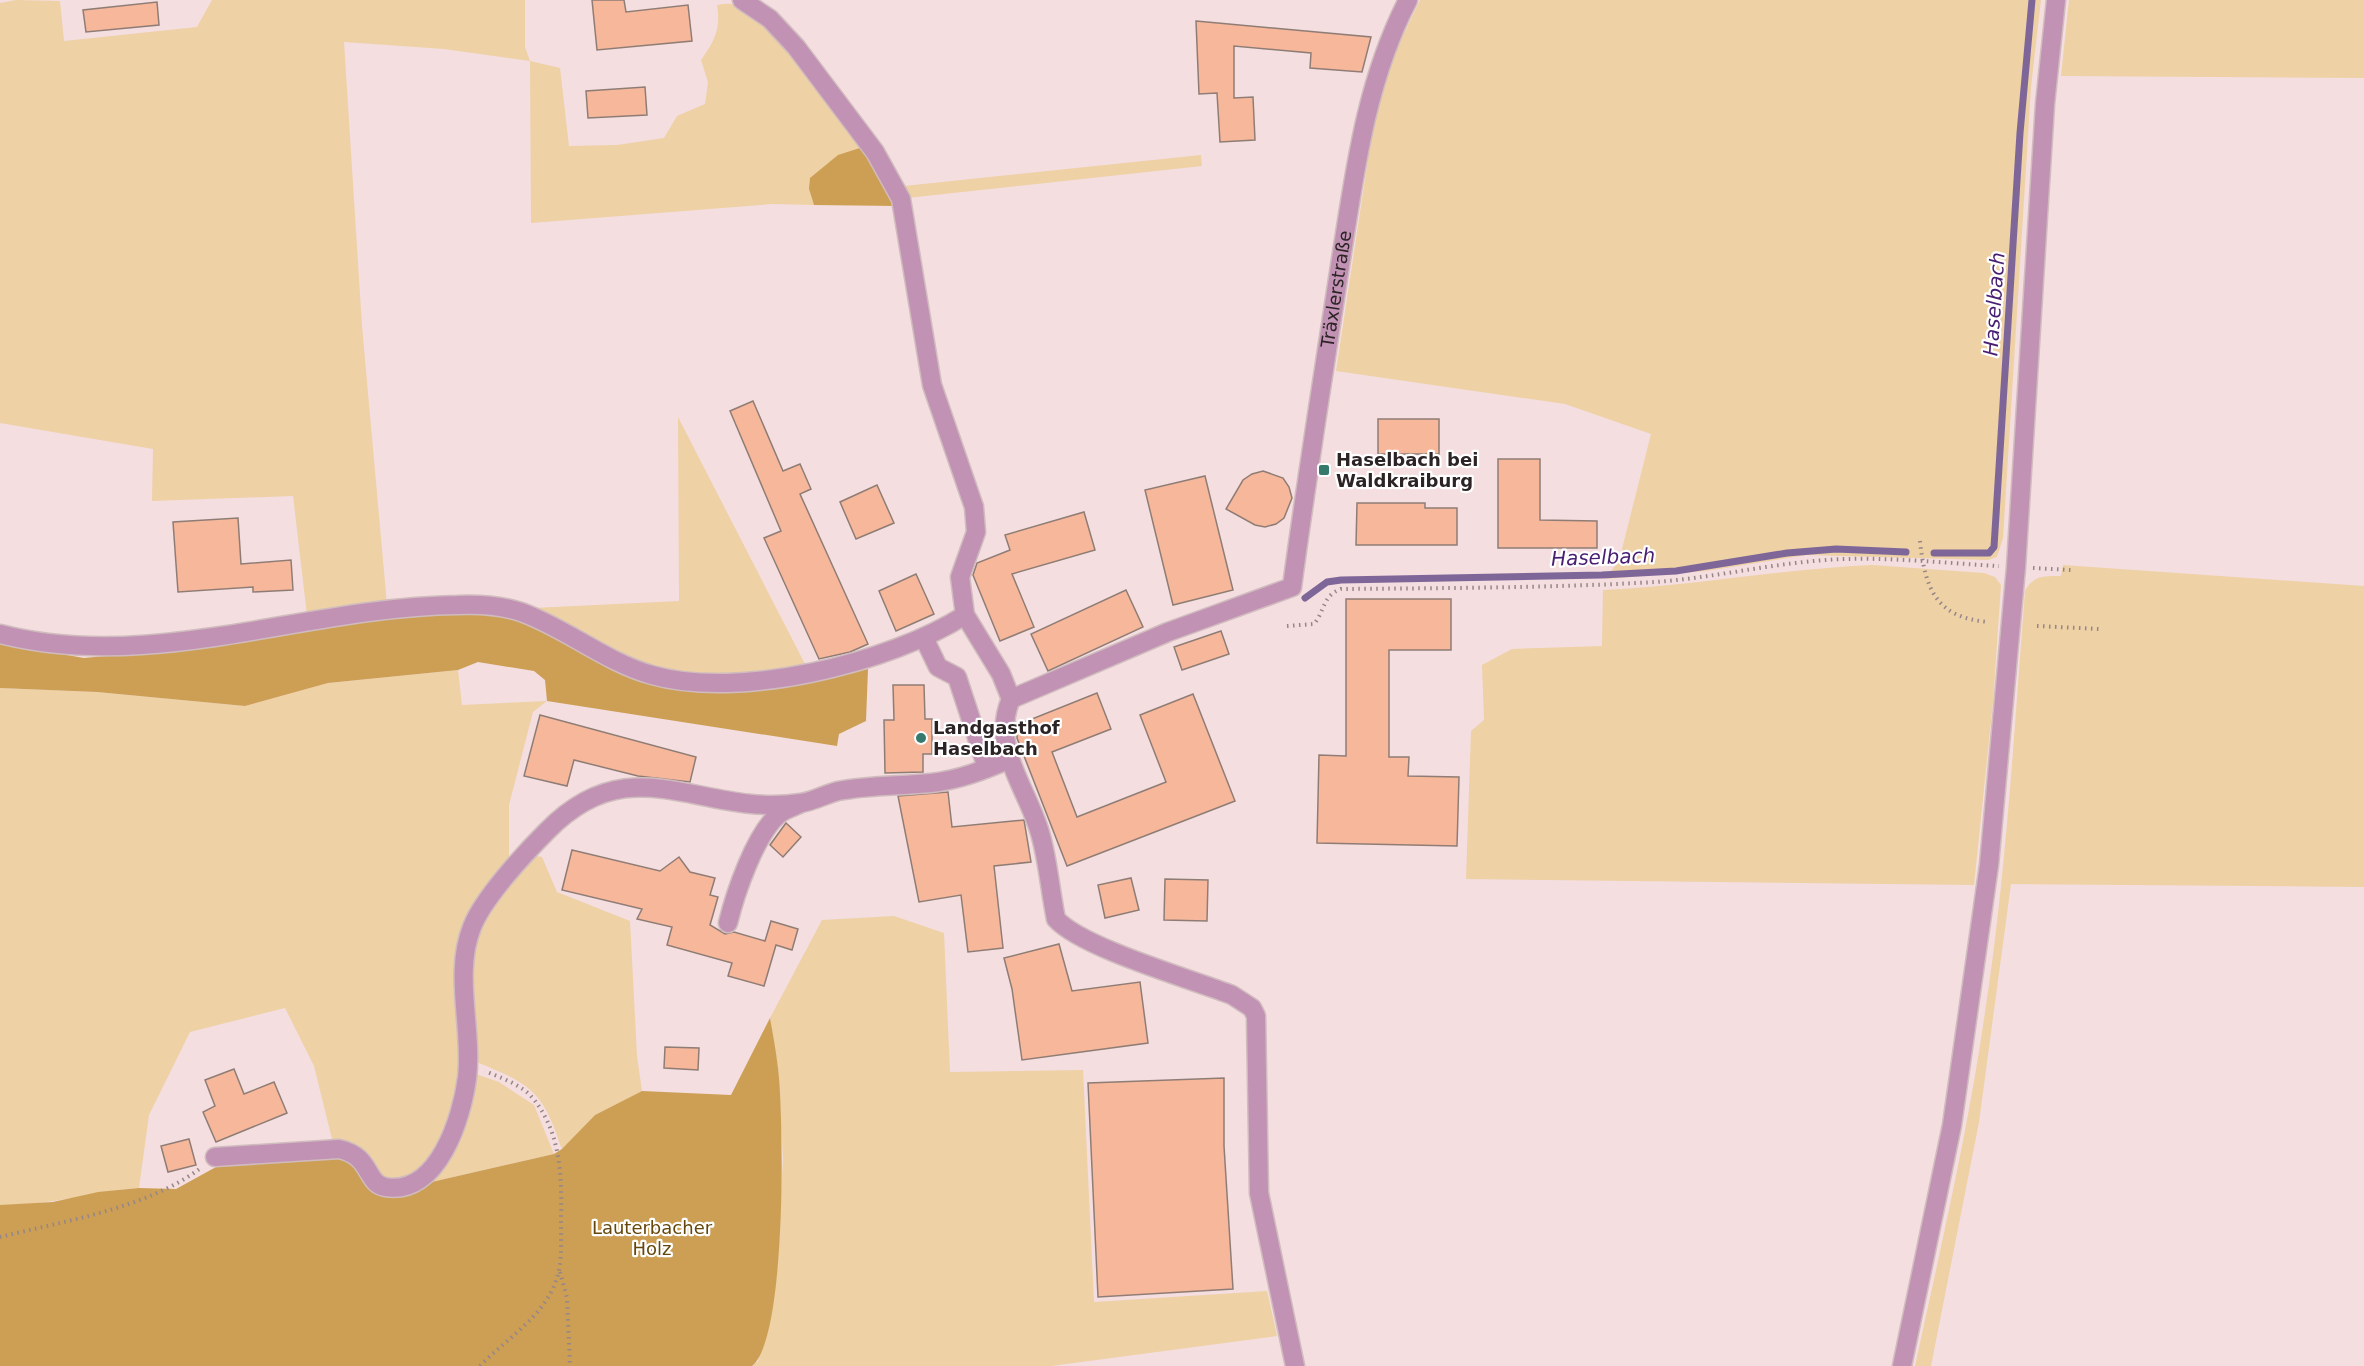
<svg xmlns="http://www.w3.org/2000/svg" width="2364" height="1366" font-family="'DejaVu Sans',sans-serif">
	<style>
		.green { fill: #eed1a5 }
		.forest { fill: #cc9f55 }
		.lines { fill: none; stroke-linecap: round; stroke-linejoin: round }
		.stream { stroke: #7e6798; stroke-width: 7 }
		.building { fill: #f7b79b; stroke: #8f7d75; stroke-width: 1.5 }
		.minor-casing { stroke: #d0bcbe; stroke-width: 21 }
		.path { stroke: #968688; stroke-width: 4; stroke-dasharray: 1.5 4.5; stroke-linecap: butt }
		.minor { stroke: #c292b4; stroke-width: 18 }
		.poi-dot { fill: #367a6d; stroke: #fff; stroke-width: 2 }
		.labels { text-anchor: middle; stroke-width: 4.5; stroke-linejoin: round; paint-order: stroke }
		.street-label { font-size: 18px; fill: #2b2324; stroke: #fff }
		.poi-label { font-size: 18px; font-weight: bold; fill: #2b2324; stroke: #fff; text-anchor: start }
		.park-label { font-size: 18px; fill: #65470c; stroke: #fff }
		.water-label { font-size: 20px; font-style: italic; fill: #491f72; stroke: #fff }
	</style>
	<rect width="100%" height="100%" fill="#f4dee0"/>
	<g class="green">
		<path d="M16 0 60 1 64 41 197 27 212 0H525V47L530 61 560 68 569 146 617 145 664 138 677 116 705 104 708 82 701 60C715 40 721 29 717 5 727 3 738 3 748 8 785 28 837 111 863 147L809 189 814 205 772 204 531 223 530 61 444 49 344 42 362 326 387 605 307 615 293 496 152 501 153 449 0 423V3Z"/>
		<polygon points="1420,0 2041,0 2031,87 2003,538 1997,557 1988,560 1807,555 1706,571 1605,579 1619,561 1651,434 1565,404 1336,371 1372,133 1389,65"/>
		<polygon points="2069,0 2364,0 2364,78 2061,76"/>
		<polygon points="1201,155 1202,166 907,198 904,186"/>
		<path d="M678 417 806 666C785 670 763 675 742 677 665 685 598 642 533 608L679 601Z"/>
		<path d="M1872 565 1984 573 1995 577 2001 585 1993 702 1974 885 1466 879 1471 731 1484 720 1482 665 1512 649 1602 646 1603 590C1693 586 1782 569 1872 565Z"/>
		<path d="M2063 565 2364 586V887L2011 884 1979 1122 1931 1366H1915C1940 1251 1967 1136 1984 1019 2006 878 2014 733 2025 591 2033 575 2045 576 2061 576Z"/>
		<path d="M458 670 462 705 547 701 533 712 509 805V862L471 920 461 1072 446 1137 415 1178 383 1181 350 1143 332 1139 314 1066 285 1008 190 1032 149 1115 139 1188C92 1192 47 1206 0 1205V688L97 692 245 706 328 683Z"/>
		<path d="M537 856 542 857 557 892 630 921 637 1056 642 1091 595 1115 562 1150C542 1087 529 1084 472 1060L470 991 474 932 527 857Z"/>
		<polygon points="894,916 944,933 950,1072 1083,1070 1094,1302 1267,1291 1277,1336 1051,1366 752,1366 758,1361 776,1282 783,1159 778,1069 770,1018 822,920"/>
		<polygon points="470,1072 499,1082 534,1105 554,1154 423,1184"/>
	</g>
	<g class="forest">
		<polygon points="863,147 897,206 814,205 809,189 810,178 838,155"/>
		<polygon points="476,612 504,615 570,641 608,663 747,689 814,682 868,669 866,721 839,734 837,746 547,701 545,680 534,671 478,662 458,670 328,683 245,706 97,692 0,688 0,643 84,658 191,648 391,616"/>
		<path d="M770 1018C773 1035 776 1051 778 1068 784 1116 787 1339 752 1366H0V1205L53 1202 98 1192 139 1188 176 1189 216 1167 334 1153 347 1156 372 1183 423 1184 554 1154 562 1149 595 1115 642 1091 731 1095Z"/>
	</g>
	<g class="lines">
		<g class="stream">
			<polyline points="1934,553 1989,553 1994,547 2020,133 2032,0"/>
			<polyline points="1305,598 1327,582 1341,580 1602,575 1676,571 1787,553 1836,549 1906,552"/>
		</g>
	</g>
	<g class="building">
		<polygon points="592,0 624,0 626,12 688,5 692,41 597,50"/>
		<polygon points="157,2 159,25 86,32 83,10"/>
		<polygon points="1196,21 1371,37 1362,72 1310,68 1311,53 1234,46 1234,98 1253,97 1255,140 1220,142 1217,93 1199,94"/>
		<polygon points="645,87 647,115 588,118 586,91"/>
		<polygon points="753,401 783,471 800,464 811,489 800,494 868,644 850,652 819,659 764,538 781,531 730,411"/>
		<rect x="1378" y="419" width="61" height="35"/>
		<polygon points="1498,459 1540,459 1540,520 1597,521 1597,548 1498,548"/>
		<polygon points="1263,471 1283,478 1289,487 1292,498 1284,518 1276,524 1265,527 1255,525 1226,509 1243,480 1252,474"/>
		<polygon points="1205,476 1233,590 1173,605 1145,490"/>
		<polygon points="877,485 894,523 856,539 840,502"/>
		<polygon points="1357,503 1425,503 1425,508 1457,508 1457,545 1356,545"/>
		<polygon points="1084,512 1095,550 1012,574 1034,627 1000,641 973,575 977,563 1010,550 1005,535"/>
		<polygon points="238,518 241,564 291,560 293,590 253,592 253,587 178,592 173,522"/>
		<polygon points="916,574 934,614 896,631 879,591"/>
		<polygon points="1126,590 1143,627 1048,671 1031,634"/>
		<polygon points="1346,599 1451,599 1451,650 1389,650 1389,757 1409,757 1408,776 1459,777 1457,846 1317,843 1319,755 1346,756"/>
		<polygon points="1221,631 1229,654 1182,670 1174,647"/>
		<polygon points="893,685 924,685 925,719 932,719 932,754 923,754 923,772 885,773 884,720 894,720"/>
		<polygon points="1097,693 1111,729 1052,752 1077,817 1166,782 1140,715 1193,694 1235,801 1067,866 1017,738 1017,725"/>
		<polygon points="540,715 696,757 690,782 638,776 574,760 567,786 524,776"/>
		<polygon points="948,792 952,827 1024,820 1031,862 994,866 1003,948 968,952 961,895 919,902 898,796"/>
		<polygon points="786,823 801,837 783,857 770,845"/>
		<polygon points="572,850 660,871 679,857 690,872 715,878 710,895 718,897 710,925 725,934 734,932 765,941 771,921 798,929 792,950 776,945 764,986 728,976 732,963 667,945 672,927 637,919 642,909 562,890"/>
		<polygon points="1131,878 1139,910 1105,918 1098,885"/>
		<polygon points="1165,879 1208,880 1207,921 1164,920"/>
		<polygon points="1059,944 1072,991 1140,982 1148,1043 1022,1060 1012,989 1004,958"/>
		<polygon points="665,1047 699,1048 698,1070 664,1068"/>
		<polygon points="234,1069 244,1094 274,1082 287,1113 216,1142 203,1112 215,1106 205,1080"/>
		<polygon points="1224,1078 1224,1146 1233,1289 1098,1297 1088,1083"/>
		<polygon points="189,1139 196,1165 168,1172 161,1146"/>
	</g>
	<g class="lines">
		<defs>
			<g id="minor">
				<polyline points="742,0 770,19 796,47 875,152 901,199 932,385 974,507 976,532 960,577 965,615 1001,674 1011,699"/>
				<path d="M0 634C152 673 304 607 457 605 478 604 500 605 521 612 566 628 605 662 652 675 739 700 890 663 965 615"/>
				<polyline points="924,638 938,667 957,677 987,768"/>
				<path d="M728 923C735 894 755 834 779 814 784 810 793 807 799 804"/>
				<path d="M215 1157 339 1149C372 1156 365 1183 385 1187 438 1197 462 1117 467 1078 473 1029 453 974 472 927 483 898 525 853 547 831 633 743 701 818 801 803 814 801 826 794 838 791 869 785 900 786 931 783 959 780 984 770 1010 759"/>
				<path id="s1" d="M1295 1366 1259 1193 1256 1016 1252 1008 1232 995C1191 979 1082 948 1056 919 1050 890 1048 860 1040 833 1027 787 990 747 1011 699L1168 632 1292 587C1306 482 1323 377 1339 272 1354 179 1364 85 1408 0"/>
				<polyline points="1902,1366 1952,1125 1989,865 2016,567 2045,104 2056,0"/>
			</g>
		</defs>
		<use href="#minor" class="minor-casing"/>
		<g class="path">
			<path d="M1920 541C1925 589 1936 618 1989 622"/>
			<polyline points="2033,568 2071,570"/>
			<path d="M1287 626 1314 624C1325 611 1322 596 1341 589 1445 588 1550 588 1655 582 1712 578 1768 564 1826 560 1883 556 1942 563 1999 566"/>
			<polyline points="2037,626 2099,629"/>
			<path d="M0 1237C64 1221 149 1208 202 1167"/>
			<polyline points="560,1272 567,1298 570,1366"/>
			<path d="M480 1366C503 1342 538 1320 552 1290 563 1269 561 1247 561 1223 562 1179 562 1129 529 1094 517 1083 499 1077 485 1071"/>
		</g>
		<use href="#minor" class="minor"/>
	</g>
	<g class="poi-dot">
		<rect x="1318" y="464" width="12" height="12" rx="3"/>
		<circle cx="921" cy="738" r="6"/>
	</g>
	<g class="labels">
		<g class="street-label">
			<text dy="6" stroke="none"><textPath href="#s1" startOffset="1412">Träxlerstraße</textPath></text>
		</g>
		<g class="poi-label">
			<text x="1336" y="466">Haselbach bei<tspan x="1336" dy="21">Waldkraiburg</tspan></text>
			<text x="933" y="734">Landgasthof<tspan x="933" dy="21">Haselbach</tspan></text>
		</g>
		<g class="park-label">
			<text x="652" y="1234">Lauterbacher<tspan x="652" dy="21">Holz</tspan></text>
		</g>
		<g class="water-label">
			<text transform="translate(1994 304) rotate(-86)" y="7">Haselbach</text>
			<text transform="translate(1603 557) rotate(-2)" y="7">Haselbach</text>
		</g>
	</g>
</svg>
